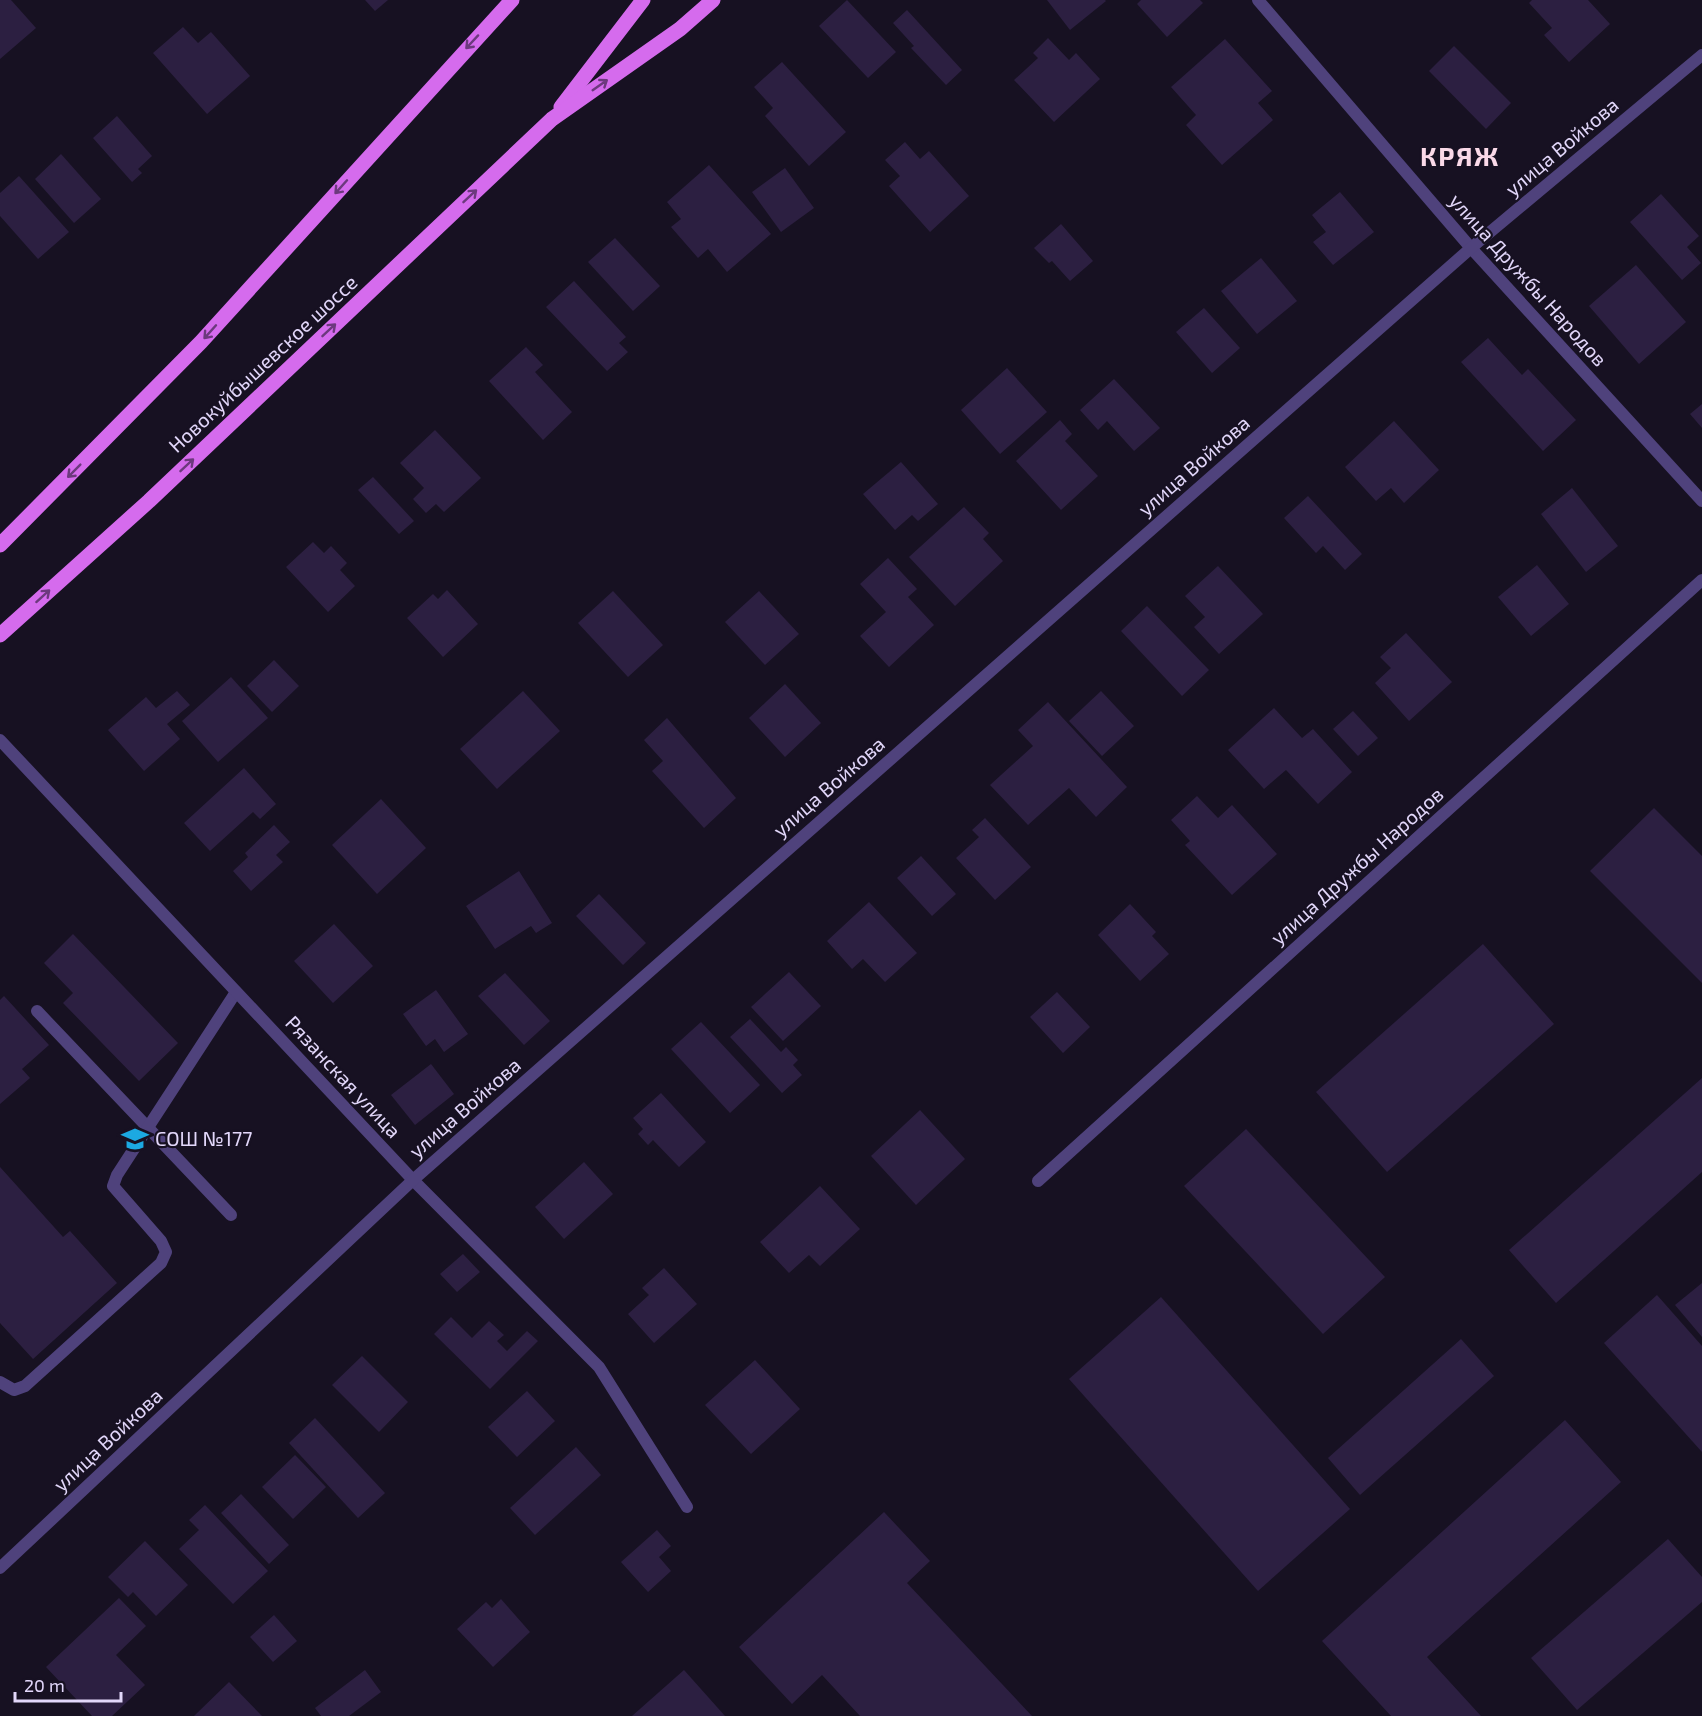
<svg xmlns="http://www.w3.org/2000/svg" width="1702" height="1716" font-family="'Exo 2',sans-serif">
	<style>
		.building { fill: #2c1f41 }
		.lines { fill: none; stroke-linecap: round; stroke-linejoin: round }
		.lane { stroke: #4f427c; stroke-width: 12 }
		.street { stroke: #4f427c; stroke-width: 12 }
		.primary { stroke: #d56bed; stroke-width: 15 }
		.oneway { stroke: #6c397d }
		.labels { text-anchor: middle; stroke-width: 4.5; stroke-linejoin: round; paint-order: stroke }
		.street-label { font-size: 20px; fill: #e2d7fa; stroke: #171122 }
		.poi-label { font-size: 20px; fill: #e2d7fa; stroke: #171122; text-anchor: start }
		.district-label { font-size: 26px; font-weight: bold; letter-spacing: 1.5px; fill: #fad9e8; stroke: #171122 }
	</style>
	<rect width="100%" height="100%" fill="#171122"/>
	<g class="building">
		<polygon points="0,0 11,0 36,28 0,59"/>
		<polygon points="365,0 388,0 375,11"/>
		<polygon points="847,0 896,52 868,78 819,26"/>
		<polygon points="1047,0 1105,0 1106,1 1070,30"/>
		<polygon points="1141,0 1200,0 1203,3 1167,37 1137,4"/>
		<polygon points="1532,0 1588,0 1610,24 1569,62 1544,35 1552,28 1529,3"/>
		<polygon points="907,10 962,70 946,85 911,48 914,46 893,23"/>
		<polygon points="183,27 198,43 211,32 250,76 207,114 153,53"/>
		<polygon points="1048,38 1069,60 1076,53 1100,79 1054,122 1014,80 1038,58 1033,53"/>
		<polygon points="1225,39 1272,91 1258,103 1273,120 1222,165 1186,125 1196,115 1171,87"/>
		<polygon points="1454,46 1511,103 1486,129 1429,71"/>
		<polygon points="782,62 846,132 809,166 765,116 773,108 754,87"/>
		<polygon points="117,116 152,156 138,169 142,173 132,182 93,138"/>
		<polygon points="905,142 920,159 929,151 969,196 930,232 889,186 900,176 885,160"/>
		<polygon points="61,154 101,199 74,223 35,179"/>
		<polygon points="709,165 771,234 727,272 708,249 698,258 671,227 681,219 667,202"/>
		<polygon points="785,168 814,208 781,232 752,192"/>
		<polygon points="19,176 69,232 38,259 0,216 0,193"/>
		<polygon points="1340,192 1374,232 1333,265 1313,242 1326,232 1312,215"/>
		<polygon points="1661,194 1699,236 1687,247 1701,263 1682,280 1630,222"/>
		<polygon points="1061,224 1093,261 1070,281 1052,261 1049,263 1034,248"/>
		<polygon points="615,238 660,286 633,311 588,262"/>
		<polygon points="1261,258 1297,301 1257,334 1221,291"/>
		<polygon points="1636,265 1686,322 1639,364 1589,306"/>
		<polygon points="574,281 626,337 619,343 628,352 607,371 546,307"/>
		<polygon points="1204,308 1240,348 1212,373 1176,332"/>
		<polygon points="1488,338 1522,375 1528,369 1576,420 1543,451 1461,362"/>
		<polygon points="526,347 543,365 535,372 572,412 543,440 489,381"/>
		<polygon points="1007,368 1047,412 1000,454 961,410"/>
		<polygon points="1114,379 1160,428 1134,451 1107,421 1098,430 1080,410"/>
		<polygon points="1702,404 1702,428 1690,414"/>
		<polygon points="1060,420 1072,434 1065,441 1098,476 1061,510 1016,461"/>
		<polygon points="1394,421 1439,470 1404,503 1391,488 1376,501 1345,467"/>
		<polygon points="435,430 481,478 444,512 436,504 426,513 413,499 424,488 400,463"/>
		<polygon points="901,462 938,504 918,521 912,515 895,530 863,494"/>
		<polygon points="373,477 414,521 399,534 358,490"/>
		<polygon points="1572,488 1618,546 1586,572 1541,514"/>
		<polygon points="1308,496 1362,554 1345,570 1323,546 1316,553 1284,518"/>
		<polygon points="964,507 989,533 983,539 1003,561 955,606 909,557"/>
		<polygon points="313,542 324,553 331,546 347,563 340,570 355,586 328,612 286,567"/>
		<polygon points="888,558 917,589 908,597 934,625 889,667 860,636 886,612 860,584"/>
		<polygon points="1537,565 1569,604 1531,636 1498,597"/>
		<polygon points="1218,566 1263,614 1219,654 1194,627 1205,617 1185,596"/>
		<polygon points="447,590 478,624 443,657 407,618 433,594 438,599"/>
		<polygon points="613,591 663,645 628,677 578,623"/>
		<polygon points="759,591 799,634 765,665 725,622"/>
		<polygon points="1147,606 1209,670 1182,696 1121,631"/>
		<polygon points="1406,633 1452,682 1409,721 1375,683 1391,668 1380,657"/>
		<polygon points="274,660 299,686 272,712 247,686"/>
		<polygon points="231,677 268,718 218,762 182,721"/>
		<polygon points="785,684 821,723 785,757 749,718"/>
		<polygon points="177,691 190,705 167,724 180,739 144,771 108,730 146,697 156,708"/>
		<polygon points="523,691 560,731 497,789 460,749"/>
		<polygon points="1101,691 1134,726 1102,756 1069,721"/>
		<polygon points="1048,702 1127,787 1096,817 1069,788 1028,825 990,785 1033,746 1018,730"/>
		<polygon points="1274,708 1302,738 1313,729 1352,772 1318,804 1286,770 1264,789 1228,750"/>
		<polygon points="1353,711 1378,738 1358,756 1333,729"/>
		<polygon points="667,718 736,798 704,828 652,771 663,761 644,740"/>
		<polygon points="244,768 276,804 260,819 253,812 210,851 184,823"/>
		<polygon points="1197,796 1218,818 1232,805 1277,854 1232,895 1185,845 1190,841 1171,820"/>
		<polygon points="381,799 426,848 377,894 332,845"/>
		<polygon points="1654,808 1702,856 1702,983 1590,871"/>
		<polygon points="985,818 1031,867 995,900 956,858 979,837 972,830"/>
		<polygon points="274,825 290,842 276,855 283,862 251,891 233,871 248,857 245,853"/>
		<polygon points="921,856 956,894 932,916 897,878"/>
		<polygon points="519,871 552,923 536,933 531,926 495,949 466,906"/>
		<polygon points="599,894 646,943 623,965 576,916"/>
		<polygon points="869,902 917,953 885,982 863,959 852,969 827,941"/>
		<polygon points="1130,904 1156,932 1152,936 1169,954 1140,981 1098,935"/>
		<polygon points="334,924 373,966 333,1003 294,961"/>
		<polygon points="73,934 178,1043 139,1081 63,1003 73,993 44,963"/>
		<polygon points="1483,944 1554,1024 1387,1172 1316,1092"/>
		<polygon points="789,972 821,1006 783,1041 751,1007"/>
		<polygon points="505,973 550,1021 524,1045 478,996"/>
		<polygon points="436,990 468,1034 444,1052 435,1039 426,1046 403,1014"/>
		<polygon points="1057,992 1090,1027 1063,1053 1030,1017"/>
		<polygon points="4,996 49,1045 22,1069 30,1078 0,1104 0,1000"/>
		<polygon points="750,1019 781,1052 786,1047 798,1060 793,1065 802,1075 782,1093 730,1037"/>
		<polygon points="701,1022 760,1085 730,1113 671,1049"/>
		<polygon points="431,1064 454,1094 415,1125 391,1095"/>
		<polygon points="1702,1078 1702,1172 1556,1303 1509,1250"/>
		<polygon points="661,1093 706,1142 679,1167 653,1140 648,1145 638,1134 643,1129 633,1118"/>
		<polygon points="920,1110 965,1159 916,1205 871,1156"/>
		<polygon points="1246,1129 1385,1277 1323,1334 1184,1186"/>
		<polygon points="584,1162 613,1194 564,1239 535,1207"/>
		<polygon points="0,1167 63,1237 70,1231 117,1283 33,1359 0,1323"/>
		<polygon points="820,1186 860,1229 820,1266 809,1255 789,1273 760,1242"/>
		<polygon points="463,1254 480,1272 457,1292 440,1274"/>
		<polygon points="664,1268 697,1304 654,1343 628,1314 649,1295 642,1288"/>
		<polygon points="1702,1283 1702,1337 1675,1305"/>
		<polygon points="1657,1295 1702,1346 1702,1452 1604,1343"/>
		<polygon points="1161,1297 1350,1509 1258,1591 1069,1379"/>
		<polygon points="451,1317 472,1338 489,1321 504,1335 497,1341 507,1351 527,1331 538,1341 490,1389 434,1334"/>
		<polygon points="1461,1339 1494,1376 1360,1495 1328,1458"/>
		<polygon points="362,1356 408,1402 379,1432 332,1385"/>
		<polygon points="755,1360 800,1409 751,1454 705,1405"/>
		<polygon points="527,1391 555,1421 517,1457 488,1427"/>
		<polygon points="315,1418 385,1493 358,1518 289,1443"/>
		<polygon points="1565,1420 1621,1482 1427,1657 1481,1716 1391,1716 1322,1641"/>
		<polygon points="576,1447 601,1475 535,1535 510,1508"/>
		<polygon points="295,1455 326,1487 293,1519 262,1487"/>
		<polygon points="241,1494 289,1545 269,1564 221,1513"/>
		<polygon points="205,1505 268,1571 233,1604 179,1549 199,1530 189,1520"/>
		<polygon points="884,1512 930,1561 907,1583 1032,1716 860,1716 822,1675 792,1704 739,1647"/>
		<polygon points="657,1530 671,1546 659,1557 671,1571 648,1592 621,1562"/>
		<polygon points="1668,1539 1702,1577 1702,1602 1577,1710 1531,1658"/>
		<polygon points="145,1541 188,1585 156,1616 133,1592 128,1597 108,1577"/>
		<polygon points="119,1598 146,1626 116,1655 145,1685 112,1716 92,1716 46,1667"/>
		<polygon points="501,1599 530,1632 493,1667 457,1629 486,1602 492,1608"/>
		<polygon points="274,1615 297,1641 273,1662 250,1637"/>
		<polygon points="365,1670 381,1692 349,1716 321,1716 315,1708"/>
		<polygon points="684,1670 725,1716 632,1716"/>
		<polygon points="229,1682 262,1716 194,1716"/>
	</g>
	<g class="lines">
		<g class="lane">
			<polyline points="37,1011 231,1215"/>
			<polyline points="0,1382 14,1390 25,1386 161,1263 166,1252 161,1241 113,1186 117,1175 236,992"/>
		</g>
		<g class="street">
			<polyline points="1258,0 1471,248 1702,501"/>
			<polyline points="0,740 413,1180 599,1367 687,1507"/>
			<polyline points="1038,1181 1702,580"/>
			<polyline points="0,1568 413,1180 1471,248 1702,55"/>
		</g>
		<g class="primary">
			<polyline points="561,107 643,0"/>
			<polyline points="0,545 201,342 512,0"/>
			<polyline points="0,635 149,501 552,119 680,29 713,0"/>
		</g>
	</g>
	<defs><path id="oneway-shaft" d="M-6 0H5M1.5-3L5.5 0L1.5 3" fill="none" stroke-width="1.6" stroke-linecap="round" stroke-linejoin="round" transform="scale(1.5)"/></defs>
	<g class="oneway">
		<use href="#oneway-shaft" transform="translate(472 42) rotate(133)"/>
		<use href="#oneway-shaft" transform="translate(600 85) rotate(-35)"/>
		<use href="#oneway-shaft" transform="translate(341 187) rotate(132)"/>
		<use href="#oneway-shaft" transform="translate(470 196) rotate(-43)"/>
		<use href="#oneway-shaft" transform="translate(329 330) rotate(-43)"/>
		<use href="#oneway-shaft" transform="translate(210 332) rotate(132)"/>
		<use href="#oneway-shaft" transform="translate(187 465) rotate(-43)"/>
		<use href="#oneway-shaft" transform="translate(74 471) rotate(135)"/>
		<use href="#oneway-shaft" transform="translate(43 596) rotate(-42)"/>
	</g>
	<defs>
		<symbol id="school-bare" viewBox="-9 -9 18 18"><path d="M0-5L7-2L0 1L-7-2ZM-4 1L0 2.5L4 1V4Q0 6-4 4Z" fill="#1ca9e2" stroke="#171122" stroke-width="2.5" paint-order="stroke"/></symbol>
	</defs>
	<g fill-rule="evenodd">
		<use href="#school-bare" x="116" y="1120" width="38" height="38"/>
	</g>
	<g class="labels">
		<g class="street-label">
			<text transform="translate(1562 147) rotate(-40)" y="7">улица Войкова</text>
			<text transform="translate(1528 280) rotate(48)" y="7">улица Дружбы Народов</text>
			<text transform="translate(263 364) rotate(-43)" y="7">Новокуйбышевское шоссе</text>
			<text transform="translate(1194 466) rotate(-41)" y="7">улица Войкова</text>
			<text transform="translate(829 787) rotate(-41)" y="7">улица Войкова</text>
			<text transform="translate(1357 866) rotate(-42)" y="7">улица Дружбы Народов</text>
			<text transform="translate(343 1077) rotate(47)" y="7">Рязанская улица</text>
			<text transform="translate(465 1108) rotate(-41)" y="7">улица Войкова</text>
			<text transform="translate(108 1440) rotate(-43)" y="7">улица Войкова</text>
		</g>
		<g class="poi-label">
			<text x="155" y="1146">СОШ №177</text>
		</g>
		<g class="district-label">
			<text x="1460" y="166">КРЯЖ</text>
		</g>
	</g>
	<path d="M15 1692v9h106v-9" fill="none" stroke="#e2d7fa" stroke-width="3"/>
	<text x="24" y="1692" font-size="18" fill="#e2d7fa" stroke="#171122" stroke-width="4.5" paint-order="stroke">20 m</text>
</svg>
